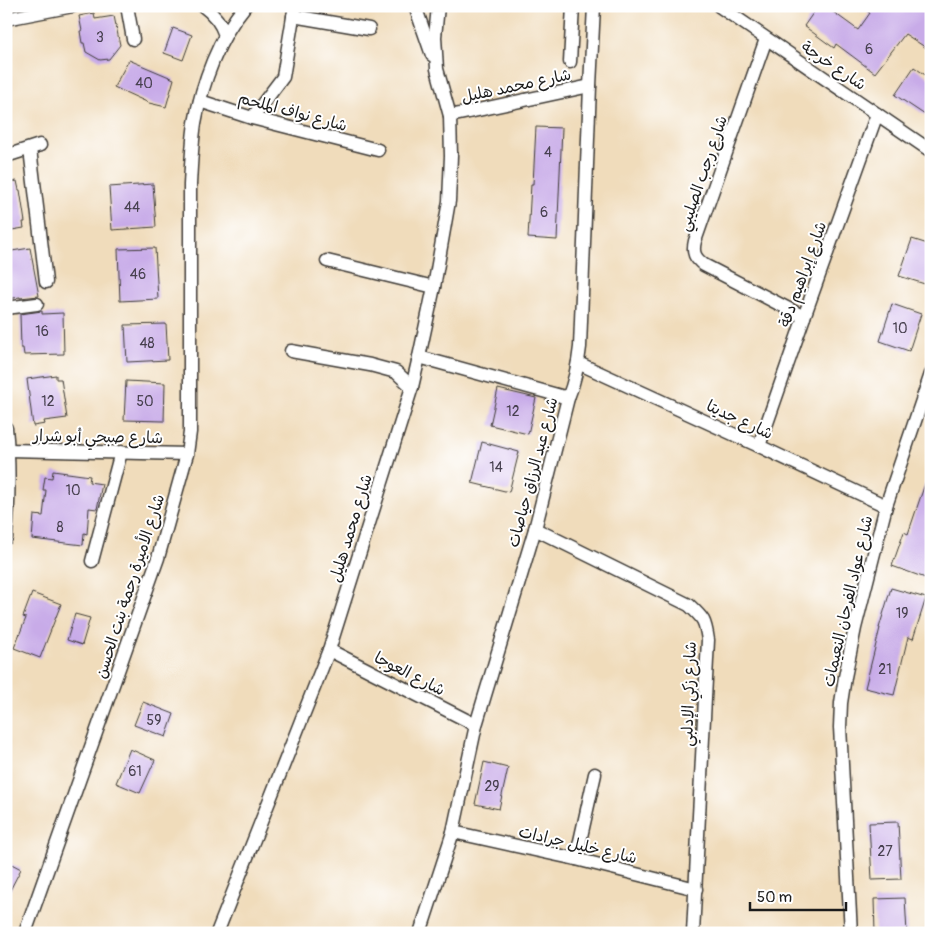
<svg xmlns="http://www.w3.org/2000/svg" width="937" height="939" font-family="Pangolin,'Playpen Sans Arabic',sans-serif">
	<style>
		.building { fill: #c8abe8 }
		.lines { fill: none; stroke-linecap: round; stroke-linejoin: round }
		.minor-casing { stroke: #3c3934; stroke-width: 15 }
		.minor { stroke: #fff; stroke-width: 12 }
		.labels { text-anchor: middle; stroke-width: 4; stroke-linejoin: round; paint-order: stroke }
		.number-label { font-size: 14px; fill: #47404f }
		.street-label { font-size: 16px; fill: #1c1c1c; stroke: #fff }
	</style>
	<rect width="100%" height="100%" fill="#fff"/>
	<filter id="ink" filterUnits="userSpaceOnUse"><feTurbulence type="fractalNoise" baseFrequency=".02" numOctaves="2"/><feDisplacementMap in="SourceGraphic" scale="10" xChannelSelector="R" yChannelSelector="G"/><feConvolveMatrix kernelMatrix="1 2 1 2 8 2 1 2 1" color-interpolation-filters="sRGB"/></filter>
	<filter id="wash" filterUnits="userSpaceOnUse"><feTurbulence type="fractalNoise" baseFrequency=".0096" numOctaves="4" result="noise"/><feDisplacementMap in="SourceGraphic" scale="20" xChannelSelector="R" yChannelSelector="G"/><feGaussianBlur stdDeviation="1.12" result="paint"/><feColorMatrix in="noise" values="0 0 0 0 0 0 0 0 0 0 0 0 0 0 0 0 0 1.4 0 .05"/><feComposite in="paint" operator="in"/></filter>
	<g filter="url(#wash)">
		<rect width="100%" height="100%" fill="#f0dcbb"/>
		<g id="blocks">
			<g class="building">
				<polygon points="818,6 825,6 858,30 870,13 860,6 915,6 931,17 931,51 905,34 875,73 836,44 834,48 804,26"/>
				<polygon points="94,13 95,19 114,16 120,45 109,59 100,60 86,52 84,43 82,43 80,31 82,31 79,16"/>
				<polygon points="173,28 192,35 183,60 164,53"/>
				<polygon points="129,60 174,79 166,107 149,103 114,87"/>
				<polygon points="914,67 931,79 931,106 925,115 895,95"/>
				<polygon points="536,127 562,128 557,240 528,238 531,184 533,184"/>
				<polygon points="17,181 19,190 20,190 25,222 23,222 24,228 6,231 6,183"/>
				<polygon points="153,184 156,227 112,230 109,187"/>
				<polygon points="912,239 931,245 931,278 928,285 899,276"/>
				<polygon points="30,248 39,296 20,298 20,297 7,299 6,293 6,252"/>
				<polygon points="155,248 158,299 120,301 118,249"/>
				<polygon points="892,304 921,314 909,351 880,341"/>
				<polygon points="42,311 42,314 63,313 64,354 24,355 23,348 21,348 20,314"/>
				<polygon points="166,324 168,360 127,362 125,325"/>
				<polygon points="56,375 56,379 61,379 67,418 44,421 45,424 33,426 27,379"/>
				<polygon points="126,381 165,383 164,421 124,420"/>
				<polygon points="498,389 536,398 528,434 490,425"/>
				<polygon points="482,442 519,452 509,492 472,483"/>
				<polygon points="53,471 90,476 89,482 102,484 97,509 89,508 87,534 84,533 83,545 32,539 34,515 43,516 46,490 43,490 45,477 52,478"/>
				<polygon points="929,472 931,473 931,580 892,566 904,532 908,534"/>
				<polygon points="891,588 926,598 913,639 908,637 894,695 865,688 880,628 879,628"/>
				<polygon points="32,593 61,604 40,658 14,648 26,618 23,617"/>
				<polygon points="75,614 90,618 82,645 67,640"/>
				<polygon points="143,702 174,714 166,737 134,725"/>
				<polygon points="130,749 155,760 140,793 116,783"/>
				<polygon points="484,762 508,768 499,809 475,804"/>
				<polygon points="898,822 901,879 872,880 869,823"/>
				<polygon points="6,861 21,869 6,898"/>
				<polygon points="905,898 907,933 875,933 874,899"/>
			</g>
		</g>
	</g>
	<g filter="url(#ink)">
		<use href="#blocks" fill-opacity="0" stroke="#3c3934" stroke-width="1"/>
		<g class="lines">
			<defs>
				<g id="minor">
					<polyline points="127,6 133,39"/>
					<path d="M203 6C214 14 221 23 225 35"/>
					<polyline points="415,6 432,55"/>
					<polyline points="719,6 931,151"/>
					<polyline points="293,16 369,29"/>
					<polyline points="6,19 73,6"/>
					<path d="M766 39 695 241C692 253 695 258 704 265L804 317"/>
					<polyline points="570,62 573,6"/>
					<polyline points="200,101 252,118 378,150"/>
					<polyline points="450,116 590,86"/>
					<polyline points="252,118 283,77 294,11 293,6"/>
					<polyline points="30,149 46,282"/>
					<polyline points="6,156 40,145"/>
					<polyline points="327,261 434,287"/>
					<polyline points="6,308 37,304"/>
					<polyline points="291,351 370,365 396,372 412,387"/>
					<polyline points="419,357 568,398"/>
					<polyline points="578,363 759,446 886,506"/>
					<path d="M6 428C10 465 9 501 6 538"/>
					<polyline points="759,446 804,317 877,114"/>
					<polyline points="8,450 187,454"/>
					<path d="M535 529 689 605C704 619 705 620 708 640L693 933"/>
					<polyline points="92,561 121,452"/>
					<polyline points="329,650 476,725"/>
					<polyline points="453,832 576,859 696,889"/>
					<polyline points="576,859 595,774"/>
					<path d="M25 933 158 558 187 454 190 432V185C191 164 192 143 195 123 202 83 219 37 245 6"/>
					<polyline points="217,933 329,650 412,387 419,357 434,287 449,201 451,156 450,116 437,69 435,37 438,6"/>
					<path d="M420 933 453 832 476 725 535 529 568 398C575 381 578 365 580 347L590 86 594 6"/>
					<polyline points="851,933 840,727 841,703 845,677 855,628 886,506 931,374"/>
				</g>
			</defs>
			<use href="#minor" class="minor-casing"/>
			<use href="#minor" class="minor"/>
		</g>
	</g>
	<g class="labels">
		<g class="number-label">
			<text x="100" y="42">3</text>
			<text x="869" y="54">6</text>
			<text x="144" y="88">40</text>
			<text x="548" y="157">4</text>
			<text x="132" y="212">44</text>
			<text x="544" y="217">6</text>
			<text x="138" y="279">46</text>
			<text x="900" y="333">10</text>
			<text x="42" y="336">16</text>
			<text x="147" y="348">48</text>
			<text x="48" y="406">12</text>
			<text x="145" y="406">50</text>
			<text x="513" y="416">12</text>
			<text x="496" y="472">14</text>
			<text x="73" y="495">10</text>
			<text x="60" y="532">8</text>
			<text x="902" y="618">19</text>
			<text x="885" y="674">21</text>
			<text x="154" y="725">59</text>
			<text x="135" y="776">61</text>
			<text x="492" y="791">29</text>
			<text x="885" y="856">27</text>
		</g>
		<g class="street-label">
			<text transform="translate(834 65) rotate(34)" y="6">شارع خرجة</text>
			<text transform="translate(516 85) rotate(-12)" y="6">شارع محمد هليل</text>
			<text transform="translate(293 111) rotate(15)" y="6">شارع نواف الملحم</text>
			<text transform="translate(702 173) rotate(-71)" y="6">شارع رجب الصليبي</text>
			<text transform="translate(802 274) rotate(-70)" y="6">شارع إبراهيم دقة</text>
			<text transform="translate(740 419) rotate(25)" y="6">شارع جديتا</text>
			<text transform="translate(98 436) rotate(1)" y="6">شارع صبحي أبو شرار</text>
			<text transform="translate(532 472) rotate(-75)" y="6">شارع عبد الرزاق حياصات</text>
			<text transform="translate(350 528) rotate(-73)" y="6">شارع محمد هليل</text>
			<text transform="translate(129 586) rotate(-72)" y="6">شارع الأميرة رحمة بنت الحسن</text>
			<text transform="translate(847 601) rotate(-77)" y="6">شارع عواد الفرحان النعيمات</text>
			<text transform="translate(410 673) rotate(27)" y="6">شارع العوجا</text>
			<text transform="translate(688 694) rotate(-88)" y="6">شارع زكي الإدلبي</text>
			<text transform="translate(578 844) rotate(13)" y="6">شارع خليل جرادات</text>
		</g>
	</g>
	<rect width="937" height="939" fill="none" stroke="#fff" stroke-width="25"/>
	<path d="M750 902v8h96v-8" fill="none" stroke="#1c1c1c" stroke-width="2.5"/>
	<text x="757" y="902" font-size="15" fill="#1c1c1c" stroke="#ffffff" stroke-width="4" paint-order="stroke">50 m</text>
</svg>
